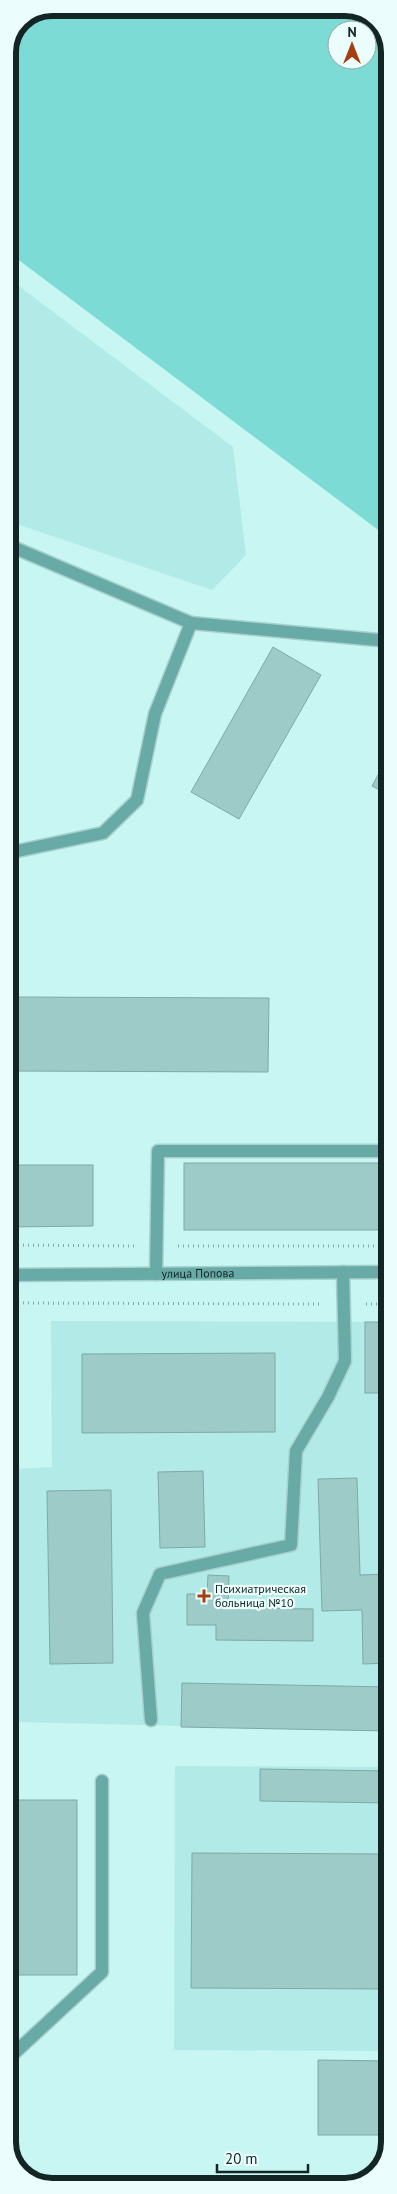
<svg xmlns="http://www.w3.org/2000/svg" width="397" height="2194" font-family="'PT Sans',sans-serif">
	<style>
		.built { fill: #b1eae6 }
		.green { fill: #7ddbd6; fill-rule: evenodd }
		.building { fill: #9dcbc8; stroke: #7daaa7 }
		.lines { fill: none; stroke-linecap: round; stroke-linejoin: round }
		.minor-casing { stroke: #a7d0ce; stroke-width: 15 }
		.path { stroke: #85a9a7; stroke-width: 3; stroke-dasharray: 1 4; stroke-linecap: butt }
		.minor { stroke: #68aaa6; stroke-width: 12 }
		.poi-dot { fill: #a43f12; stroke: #ebfdfc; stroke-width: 2 }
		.labels { text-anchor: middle; stroke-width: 4.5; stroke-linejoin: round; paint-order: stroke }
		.street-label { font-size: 12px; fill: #132524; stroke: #ebfdfc }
		.poi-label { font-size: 12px; fill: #132524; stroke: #ebfdfc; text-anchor: start }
		.rim { fill: none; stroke: #132524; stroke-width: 6 }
	</style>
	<rect width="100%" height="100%" fill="#c7f6f3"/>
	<g class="built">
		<polygon points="8,278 233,447 246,555 212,590 8,521"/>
		<polygon points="51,1321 389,1322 389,1731 19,1722 16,1469 52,1467"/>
		<polygon points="175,1766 389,1767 389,2051 174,2050"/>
	</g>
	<path class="green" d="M53 8H350L376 21 389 47V538L8 252V52L21 21ZM337 30H367V60H337Z"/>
	<g class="building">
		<polygon points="273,647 321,675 239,819 191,792"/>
		<polygon points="389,755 389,795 372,786"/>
		<polygon points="8,997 269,998 268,1072 8,1071"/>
		<rect x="184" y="1163" width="205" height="67"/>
		<polygon points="8,1165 93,1165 93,1226 8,1227"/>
		<rect x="365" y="1322" width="24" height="71"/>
		<polygon points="275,1353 275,1432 82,1433 82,1354"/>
		<polygon points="203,1471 205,1547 160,1548 158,1472"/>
		<polygon points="357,1478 360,1575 389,1574 389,1663 363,1664 362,1610 322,1611 318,1479"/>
		<polygon points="111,1490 113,1663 50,1664 47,1491"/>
		<polygon points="208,1575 229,1576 228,1608 313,1609 313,1641 216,1640 216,1625 187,1625 187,1594 207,1594"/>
		<polygon points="182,1683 389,1687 389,1731 181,1727"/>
		<polygon points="260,1769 389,1771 389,1803 260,1801"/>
		<rect x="8" y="1800" width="69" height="175"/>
		<polygon points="192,1853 389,1854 389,1989 191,1988"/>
		<polygon points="318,2060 389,2061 389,2135 318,2135"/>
		<polygon points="293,2180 293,2186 177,2186 177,2181"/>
	</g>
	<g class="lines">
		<defs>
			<g id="minor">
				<polyline points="8,545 191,623 389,641"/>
				<polyline points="8,853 103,833 137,800 155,714 191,623"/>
				<polyline points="156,1274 158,1151 389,1151"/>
				<path id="s1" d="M8 1275 389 1272"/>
				<polyline points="151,1720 143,1613 160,1574 291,1545 296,1451 328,1397 345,1361 343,1272"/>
				<polyline points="8,2059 102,1972 102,1781"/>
			</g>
		</defs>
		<use href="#minor" class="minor-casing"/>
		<g class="path">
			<polyline points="8,1245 135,1246"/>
			<polyline points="178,1246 389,1246"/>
			<polyline points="8,1303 322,1304"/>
			<polyline points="366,1304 389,1304"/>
		</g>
		<use href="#minor" class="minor"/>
	</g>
	<path class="poi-dot" d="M201.5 1588.5h5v5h5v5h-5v5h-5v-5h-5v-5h5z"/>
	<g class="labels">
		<g class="street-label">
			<text dy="4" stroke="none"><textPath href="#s1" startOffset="190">улица Попова</textPath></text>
		</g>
		<g class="poi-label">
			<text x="215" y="1593">Психиатрическая<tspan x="215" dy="14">больница №10</tspan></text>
		</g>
	</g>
	<path d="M0 0H397V2194H0ZM52 16H345A36 36 0 0 1 381 52V2142A36 36 0 0 1 345 2178H52A36 36 0 0 1 16 2142V52A36 36 0 0 1 52 16Z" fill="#ebfdfc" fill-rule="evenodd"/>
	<path class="rim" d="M52 16H345A36 36 0 0 1 381 52V2142A36 36 0 0 1 345 2178H52A36 36 0 0 1 16 2142V52A36 36 0 0 1 52 16Z"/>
	<g transform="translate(352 45)"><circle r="24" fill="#ebfdfc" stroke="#95a7a6"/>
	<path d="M0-4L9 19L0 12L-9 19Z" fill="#a43f12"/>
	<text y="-8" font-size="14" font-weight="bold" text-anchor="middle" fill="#132524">N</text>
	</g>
	<path d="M217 2164v8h91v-8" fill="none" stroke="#132524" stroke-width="2.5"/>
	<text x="225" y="2164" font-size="15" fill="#132524" stroke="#ebfdfc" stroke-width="4" paint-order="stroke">20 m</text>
</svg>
